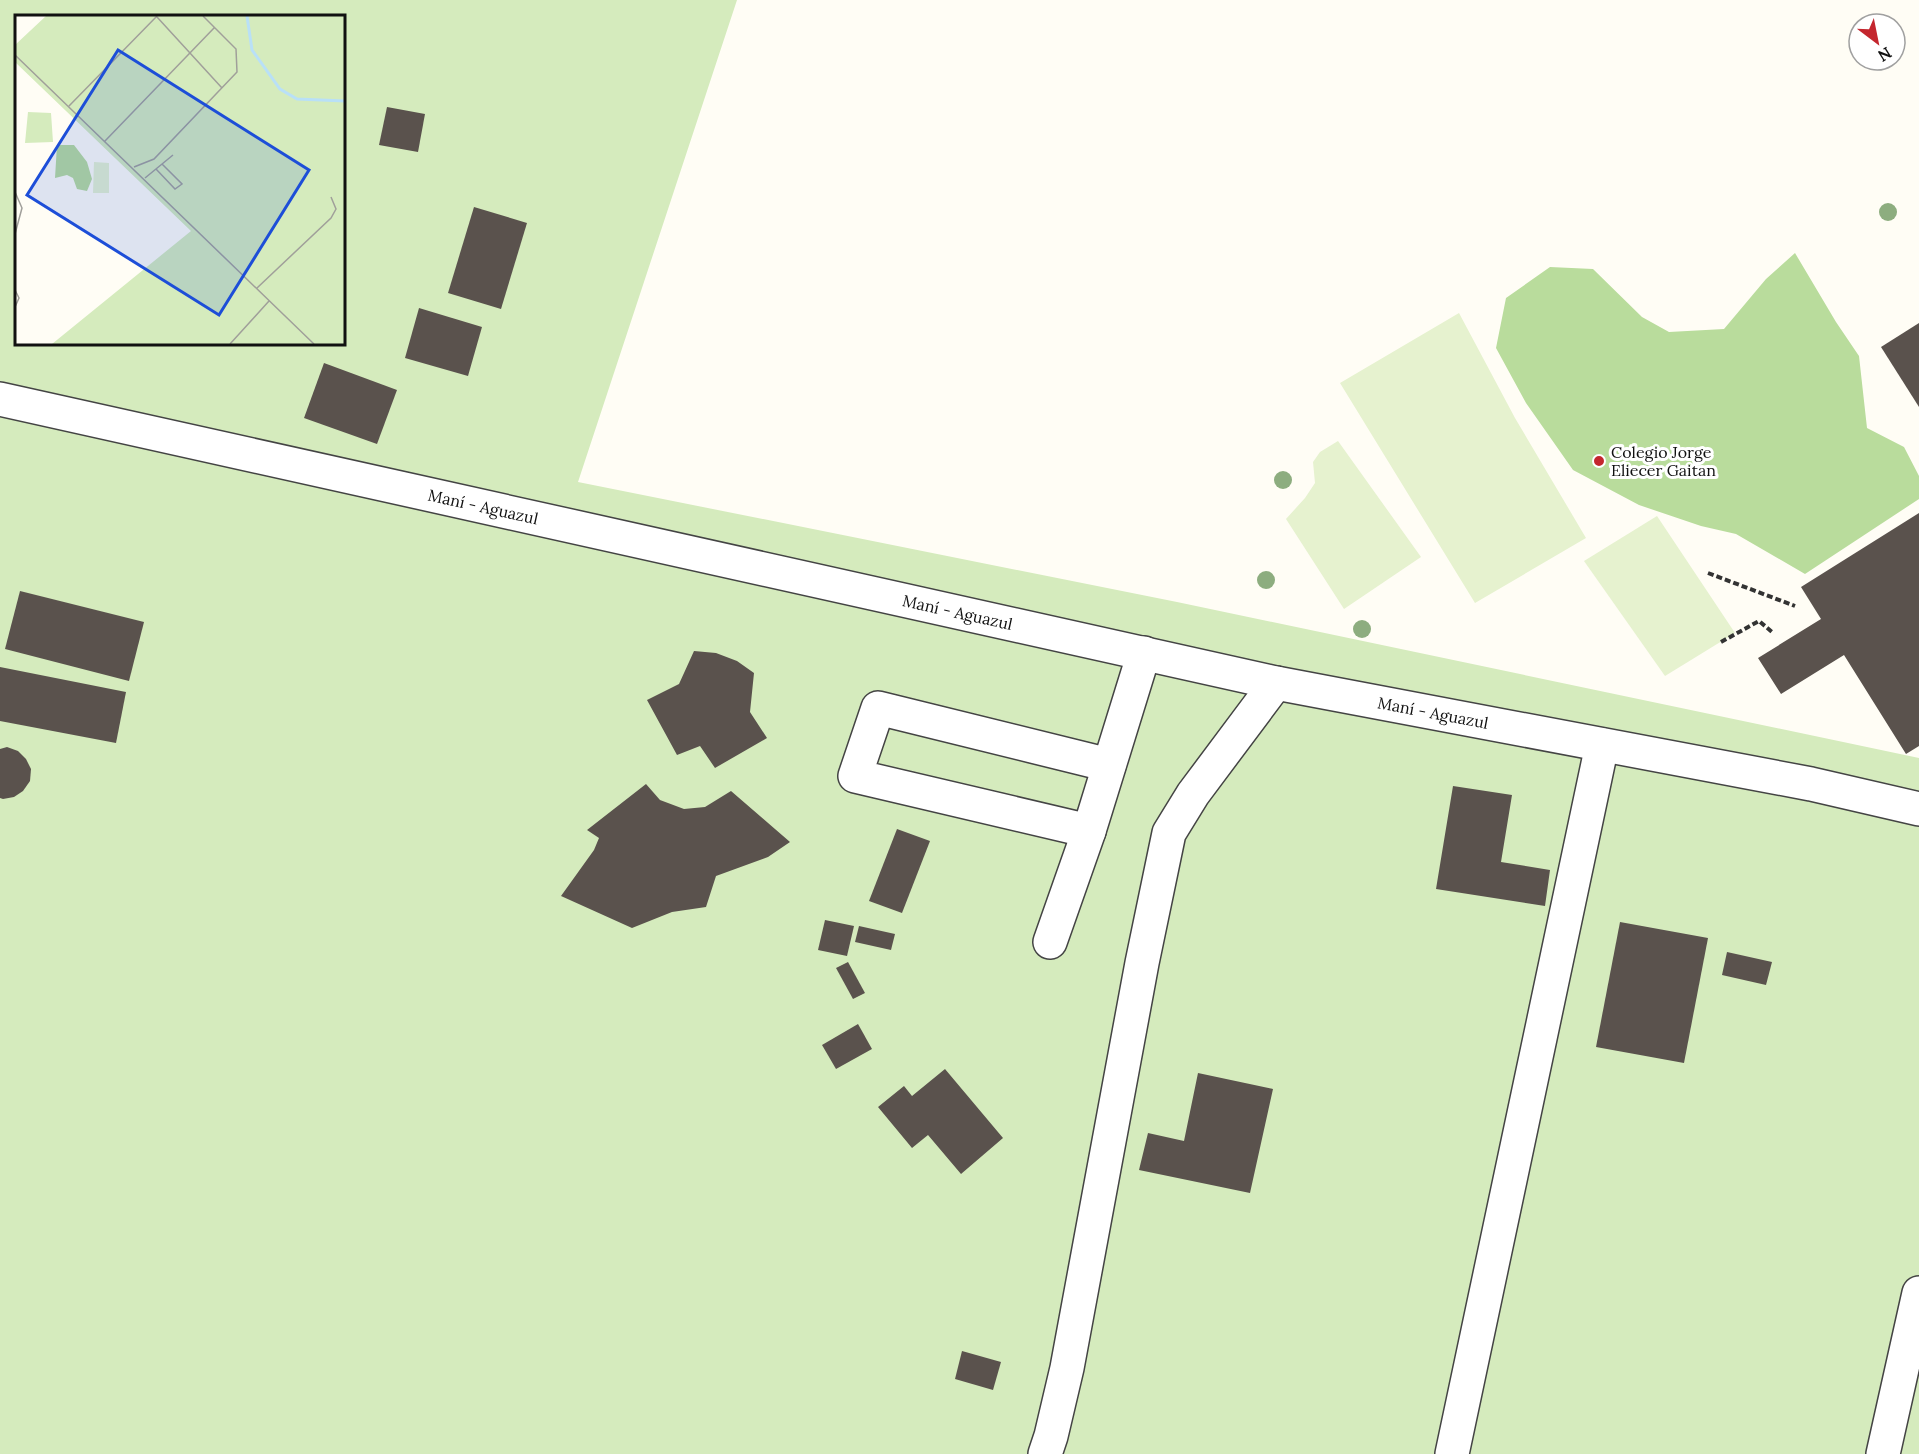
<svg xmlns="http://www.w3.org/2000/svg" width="1919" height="1454" font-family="Lora,serif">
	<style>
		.green { fill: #d5ebbd; fill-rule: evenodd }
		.forest { fill: #b9dc9c }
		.pitch { fill: #e6f2cf }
		.building { fill: #5a524d }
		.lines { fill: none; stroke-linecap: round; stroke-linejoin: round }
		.minor-casing { stroke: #444; stroke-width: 36 }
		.path { stroke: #333; stroke-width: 4; stroke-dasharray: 6 3; stroke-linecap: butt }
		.minor { stroke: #fff; stroke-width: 33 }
		.tree { fill: #8dad7f }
		.poi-dot { fill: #c4262e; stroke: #fff; stroke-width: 2 }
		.labels { text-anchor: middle; stroke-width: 6; stroke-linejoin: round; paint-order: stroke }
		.poi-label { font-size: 16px; fill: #111; stroke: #fff; text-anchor: start }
		.street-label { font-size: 16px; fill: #111; stroke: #fff }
		.inset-river { fill: none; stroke: #b9e0f7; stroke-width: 3 }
		.inset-road { fill: none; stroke: #a09f9a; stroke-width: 1.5 }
		.view { fill: #1d4ed8; fill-opacity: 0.15; stroke: #1d4ed8; stroke-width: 3 }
		.inset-edge { fill: none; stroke: #111; stroke-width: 3 }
	</style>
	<rect width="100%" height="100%" fill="#fffdf5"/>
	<path class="green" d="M0 0H737L578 482 1177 602 1919 758V1454H0ZM16 16H344V344H16Z"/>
	<polygon class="forest" points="1795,253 1836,322 1859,356 1867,428 1904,447 1919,476 1919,499 1805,574 1736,534 1701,526 1639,505 1573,470 1526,403 1496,348 1506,298 1550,267 1593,269 1642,317 1669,332 1724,329 1766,279"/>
	<g class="pitch">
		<polygon points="1459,313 1515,418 1586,538 1475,603 1340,383"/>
		<polygon points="1338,441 1421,557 1344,609 1286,519 1305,498 1315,483 1313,462 1320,452"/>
		<polygon points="1657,516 1735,633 1665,676 1584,561"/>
	</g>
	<g class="building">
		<polygon points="387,107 425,114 418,152 379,145"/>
		<polygon points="474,207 527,223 501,309 448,293"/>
		<polygon points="419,308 482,327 468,376 405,358"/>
		<polygon points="1919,323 1919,407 1881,347"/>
		<polygon points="324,363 397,390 377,444 304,418"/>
		<polygon points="1919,513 1919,746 1906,754 1844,655 1781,694 1758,658 1821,619 1801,587"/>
		<polygon points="20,591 144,622 129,681 5,649"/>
		<polygon points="694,651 716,653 737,661 754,673 750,712 767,738 715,768 700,746 677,755 647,700 679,684"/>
		<polygon points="0,667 126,692 116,743 0,721"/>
		<polygon points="7,747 18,751 26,759 31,769 30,781 23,791 14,797 3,799 0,798 0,749"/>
		<polygon points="646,784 660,800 684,809 705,807 731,791 790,842 768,857 716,876 706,907 672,912 632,928 561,896 594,850 599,838 587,830"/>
		<polygon points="1453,786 1512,795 1501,862 1550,870 1545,906 1436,889"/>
		<polygon points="897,829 930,841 902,913 869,901"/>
		<polygon points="825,920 854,926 847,956 818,950"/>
		<polygon points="1620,922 1708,938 1684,1063 1596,1047"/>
		<polygon points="859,926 895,934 891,950 855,942"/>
		<polygon points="1727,952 1772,962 1766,985 1722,975"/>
		<polygon points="848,962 865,993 853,999 836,968"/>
		<polygon points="858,1024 872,1049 836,1069 822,1045"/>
		<polygon points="945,1069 1003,1138 961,1174 928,1135 912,1148 878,1107 904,1086 912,1096"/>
		<polygon points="1198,1073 1273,1089 1250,1193 1139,1170 1148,1133 1184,1141"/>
		<polygon points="962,1351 1001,1362 993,1390 955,1379"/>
	</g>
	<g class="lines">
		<defs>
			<g id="minor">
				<path id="s1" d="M0 399 1276 683 1811 784 1919 809"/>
				<polyline points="1089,831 855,776 878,708 1109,765"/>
				<polyline points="1050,942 1089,831 1144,653"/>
				<polyline points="1045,1454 1051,1436 1067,1368 1142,963 1169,833 1193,794 1276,683"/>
				<polyline points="1452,1454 1602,745"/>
				<polyline points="1883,1454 1919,1293"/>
			</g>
		</defs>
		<use href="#minor" class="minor-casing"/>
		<g class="path">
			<polyline points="1708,573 1795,606"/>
			<polyline points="1721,642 1759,621 1772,632"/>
		</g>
		<use href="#minor" class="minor"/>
	</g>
	<g class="tree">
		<circle cx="1888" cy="212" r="9"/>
		<circle cx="1283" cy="480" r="9"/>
		<circle cx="1266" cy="580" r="9"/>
		<circle cx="1362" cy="629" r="9"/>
	</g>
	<circle class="poi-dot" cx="1599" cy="461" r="6"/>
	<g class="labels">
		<g class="poi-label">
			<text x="1611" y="458">Colegio Jorge<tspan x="1611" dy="18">Eliecer Gaitan</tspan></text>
		</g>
		<g class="street-label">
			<text dy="6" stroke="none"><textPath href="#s1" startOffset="495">Maní - Aguazul</textPath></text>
			<text dy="6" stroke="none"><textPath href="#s1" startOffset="981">Maní - Aguazul</textPath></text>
			<text dy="6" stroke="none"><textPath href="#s1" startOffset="1467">Maní - Aguazul</textPath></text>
		</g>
	</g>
	<g transform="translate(15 15)">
		<rect width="330" height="330" fill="#fffdf5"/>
		<path d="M31 1H330V329H37L176 216 0 47V30ZM13 97 36 98 38 127 10 128Z" fill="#d5ebbd"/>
		<path d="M42 130H59L72 147 77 164 72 176 62 174 58 163 52 160 40 163Z" fill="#b9dc9c"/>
		<path d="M79 147 94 148V178H78Z" fill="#e6f2cf"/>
		<path class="inset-river" d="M232 1 237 35 265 74 282 84 330 86"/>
		<path class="inset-road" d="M142 2 207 73M0 40 299 329M54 91 142 1M90 126 199 13M119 152 139 144 222 57 221 34 188 1M141 154 160 174 167 169 147 149M130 163 158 140M0 177 7 193 0 219M242 273 316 203 321 194 316 182M0 275 4 283 0 292M215 329 254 286"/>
		<path class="view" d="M103 35 294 155 204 300 12 180Z"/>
		<rect width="330" height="330" class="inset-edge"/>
	</g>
	<g transform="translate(1877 42) rotate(148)"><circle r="28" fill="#ffffff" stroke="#a0a0a0" stroke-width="1.5"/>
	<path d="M0-4.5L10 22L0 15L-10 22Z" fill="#c4262e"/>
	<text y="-9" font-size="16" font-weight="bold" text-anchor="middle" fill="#111111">N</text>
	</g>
</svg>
